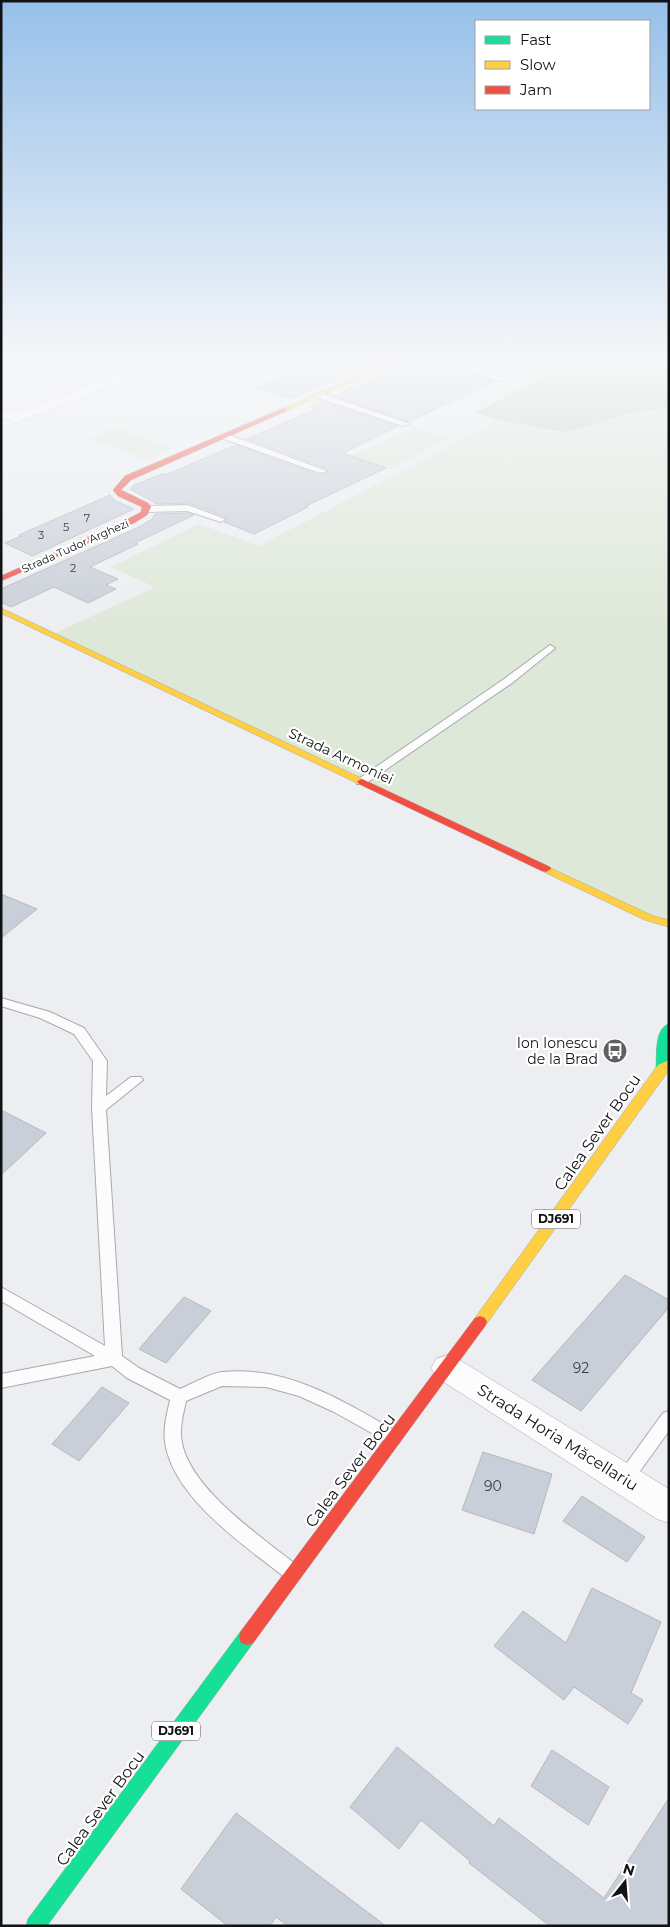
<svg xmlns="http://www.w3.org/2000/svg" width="670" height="1927" font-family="Montserrat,sans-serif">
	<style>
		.green { fill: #dee8d8 }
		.forest { fill: #c3d0bb }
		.building { fill: #c9cfd8; stroke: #b6b8bb }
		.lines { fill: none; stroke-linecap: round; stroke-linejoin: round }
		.lane-casing { stroke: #a7a9ac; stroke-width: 2 }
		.street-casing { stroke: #a7a9ac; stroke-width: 1 }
		.fast-casing { stroke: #a7a9ac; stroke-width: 1 }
		.slow-casing { stroke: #a7a9ac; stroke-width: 1 }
		.jam-casing { stroke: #a7a9ac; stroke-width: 1 }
		.lane { fill: #fcfcfd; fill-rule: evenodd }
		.street { fill: #fcfcfd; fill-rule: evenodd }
		.fast { fill: #16e098; fill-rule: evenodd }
		.slow { fill: #ffcf43; fill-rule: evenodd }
		.jam { fill: #f24e42; fill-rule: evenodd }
		.labels { text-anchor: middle; stroke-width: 4.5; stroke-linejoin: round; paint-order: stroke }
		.number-label { font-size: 11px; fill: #3e4145 }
		.far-street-label { font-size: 11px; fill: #101214; stroke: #fff }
		.shield { fill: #fff; stroke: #58595a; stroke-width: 1 }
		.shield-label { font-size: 12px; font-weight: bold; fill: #101214 }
		.street-label { font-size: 14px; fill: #101214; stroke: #fff }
		.poi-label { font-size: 14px; fill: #101214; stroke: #fff; text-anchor: end }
		.near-number-label { font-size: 14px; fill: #3e4145 }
		.near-street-label { font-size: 16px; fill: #101214; stroke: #fff }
	</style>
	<rect width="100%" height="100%" fill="#eceef1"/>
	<g class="green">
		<polygon points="669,408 669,924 51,635 155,587 111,567 199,524 259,546 499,420 564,432 636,412"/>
		<polygon points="116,427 173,449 146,460 89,438"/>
		<polygon points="414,427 450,438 390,469 352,455"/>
	</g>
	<polygon class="forest" points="568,364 669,364 669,408 636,412 564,432 499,420 474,413"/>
	<g class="building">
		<polygon points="312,364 370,364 289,399 255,388"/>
		<polygon points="399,364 440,364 494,381 409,422 334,396 396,369"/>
		<polygon points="322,401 398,426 343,453 386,468 306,506 308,507 254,534 224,522 227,519 226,517 189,503 157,504 130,489 134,485 162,474 165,475 236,445 319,475 328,473 328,469 247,439 316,409 310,406"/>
		<polygon points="110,495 114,500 134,509 32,556 5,543 21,536 19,535"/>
		<polygon points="187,513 194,515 135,543 138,544 90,567 118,579 106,585 116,589 88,603 54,587 11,607 1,602 1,589 139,527 152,519 155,514"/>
		<polygon points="1,894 37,909 1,938"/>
		<polygon points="1,1110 46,1133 1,1175"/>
		<polygon points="625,1275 669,1300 669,1307 581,1411 532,1380"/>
		<polygon points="184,1297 211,1311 166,1363 139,1349"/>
		<polygon points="102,1387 129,1403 79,1461 52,1444"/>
		<polygon points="483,1452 552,1474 534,1534 462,1510"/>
		<polygon points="582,1496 645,1537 627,1562 563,1521"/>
		<polygon points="592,1588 661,1622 631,1693 643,1700 628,1724 574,1687 564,1700 494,1646 523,1611 566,1643"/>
		<polygon points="397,1747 494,1826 499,1818 604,1898 669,1798 669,1926 550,1926 469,1863 470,1861 421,1820 399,1849 350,1807"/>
		<polygon points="552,1750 609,1787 588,1825 531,1786"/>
		<polygon points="236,1813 386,1926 288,1926 276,1917 270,1926 228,1926 181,1889"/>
	</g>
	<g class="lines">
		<defs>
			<g id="lane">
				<polygon points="450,364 461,364 506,379 499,381"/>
				<polygon points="315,393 321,393 410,424 403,426 315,397"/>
				<polygon points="221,434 227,434 327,471 320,473 221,438"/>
				<polygon points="188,505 225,519 221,522 187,511 147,512 143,509 147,506"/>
				<polygon points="550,645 555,648 553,650 512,683 365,784 357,784 356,782 357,780 504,679"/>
				<path d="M1 998 50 1012 84 1028 107 1061 106 1096 131 1077H141L143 1080 106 1110 122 1356 139 1368 180 1389C192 1384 208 1374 222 1372 287 1365 345 1402 399 1433L401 1438 399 1443 393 1445 334 1412 299 1396 266 1387 222 1386 186 1401C183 1415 179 1429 182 1443 191 1490 263 1538 299 1567L302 1573 299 1579 293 1581 287 1579C245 1546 173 1498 165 1442 163 1428 167 1414 170 1400L127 1378 112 1366 1 1388V1374L95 1356 1 1301V1287L105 1346 92 1108 93 1061 74 1034 40 1018 1 1006Z"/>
				<polygon points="669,1411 669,1431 630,1485 624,1488 618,1485 615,1480 618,1475 663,1413"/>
			</g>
			<g id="street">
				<polygon points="119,374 124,375 126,378 124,381 21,421 16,423 1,417 1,408 16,413"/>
				<polygon points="447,1355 458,1359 669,1489 669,1523 657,1519 436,1377 431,1368 436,1359"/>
			</g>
			<g id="fast">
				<path d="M669 1024 668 1068 666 1071H658L656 1068C657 1056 654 1028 669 1024Z"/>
				<polygon points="247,1629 253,1631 255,1637 253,1643 47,1926 26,1926 28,1919 241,1631"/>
			</g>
			<g id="slow">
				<polygon points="383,364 392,364 286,411 281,410"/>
				<polygon points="1,608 365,780 367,782 362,785 359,784 1,613"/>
				<polygon points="546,866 653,916 669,920 669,927 645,920 542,871 541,869"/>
				<polygon points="669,1060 669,1070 485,1326 480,1328 475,1326 473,1322 475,1318 658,1065"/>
			</g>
			<g id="jam">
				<polygon points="284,408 287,410 286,411 131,480 121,490 148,503 151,507 147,515 134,523 1,581 1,576 128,519 141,512 142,507 118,496 113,490 125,476"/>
				<polygon points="362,779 550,867 551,869 546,872 542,871 359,784 357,782 359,780"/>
				<polygon points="480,1316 485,1318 487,1322 485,1326 253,1643 247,1645 241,1643 239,1637 241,1631 475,1318"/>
			</g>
		</defs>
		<use href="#lane" class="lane-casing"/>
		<use href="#street" class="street-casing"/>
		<use href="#fast" class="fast-casing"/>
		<use href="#slow" class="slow-casing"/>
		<use href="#jam" class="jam-casing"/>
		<use href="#lane" class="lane"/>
		<use href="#street" class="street"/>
		<use href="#fast" class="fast"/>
		<use href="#slow" class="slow"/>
		<use href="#jam" class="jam"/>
	</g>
	<linearGradient id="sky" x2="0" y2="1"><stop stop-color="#96c0ea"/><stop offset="0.57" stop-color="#f6f7f9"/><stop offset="1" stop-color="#f6f7f9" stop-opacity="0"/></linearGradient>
	<rect width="670" height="634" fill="url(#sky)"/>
	<defs>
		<symbol id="bus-disc" viewBox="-11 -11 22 22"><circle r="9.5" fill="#5d5f61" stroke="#fff"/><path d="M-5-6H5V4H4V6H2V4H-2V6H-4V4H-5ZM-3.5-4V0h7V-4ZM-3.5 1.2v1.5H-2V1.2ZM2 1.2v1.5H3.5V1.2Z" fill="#fff"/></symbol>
	</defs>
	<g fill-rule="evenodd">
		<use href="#bus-disc" x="601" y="1037" width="28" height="28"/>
	</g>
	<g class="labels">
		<g class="number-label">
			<text x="87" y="522">7</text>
			<text x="66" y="531">5</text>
			<text x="41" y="539">3</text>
			<text x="73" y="572">2</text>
		</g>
		<g class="far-street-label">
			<text transform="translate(75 546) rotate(-24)" y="4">Strada Tudor Arghezi</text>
		</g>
		<g class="shield">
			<rect x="532" y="1209.5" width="48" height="19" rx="4"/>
			<rect x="152" y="1721.5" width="48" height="19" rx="4"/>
		</g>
		<g class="shield-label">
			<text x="556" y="1223">DJ691</text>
			<text x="176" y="1735">DJ691</text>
		</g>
		<g class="street-label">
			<text transform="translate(341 756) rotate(25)" y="5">Strada Armoniei</text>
		</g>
		<g class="poi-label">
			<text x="598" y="1048">Ion Ionescu<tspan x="598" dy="16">de la Brad</tspan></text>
		</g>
		<g class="near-number-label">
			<text x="581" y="1373">92</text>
			<text x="493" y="1491">90</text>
		</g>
		<g class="near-street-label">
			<text transform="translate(597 1132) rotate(-55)" y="6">Calea Sever Bocu</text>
			<text transform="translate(558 1437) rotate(32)" y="6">Strada Horia Măcellariu</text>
			<text transform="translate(350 1470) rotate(-53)" y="6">Calea Sever Bocu</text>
			<text transform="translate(100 1808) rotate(-54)" y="6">Calea Sever Bocu</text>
		</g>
	</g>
	<rect width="670" height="1927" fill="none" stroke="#101214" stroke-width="5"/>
	<rect x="475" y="20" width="175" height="90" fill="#ffffff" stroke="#9fa0a1"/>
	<rect x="485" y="36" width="25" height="8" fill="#16e098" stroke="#9fa0a1"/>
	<text x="520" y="45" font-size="15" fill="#101214">Fast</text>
	<rect x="485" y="61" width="25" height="8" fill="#ffcf43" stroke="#9fa0a1"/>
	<text x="520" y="70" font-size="15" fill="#101214">Slow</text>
	<rect x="485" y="86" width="25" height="8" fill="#f24e42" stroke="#9fa0a1"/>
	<text x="520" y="95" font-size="15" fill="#101214">Jam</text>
	<g transform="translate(625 1882) rotate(17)" stroke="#ffffff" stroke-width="4" paint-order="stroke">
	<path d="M0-4L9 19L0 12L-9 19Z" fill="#101214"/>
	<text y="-8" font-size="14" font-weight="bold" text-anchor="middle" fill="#101214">N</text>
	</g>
</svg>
